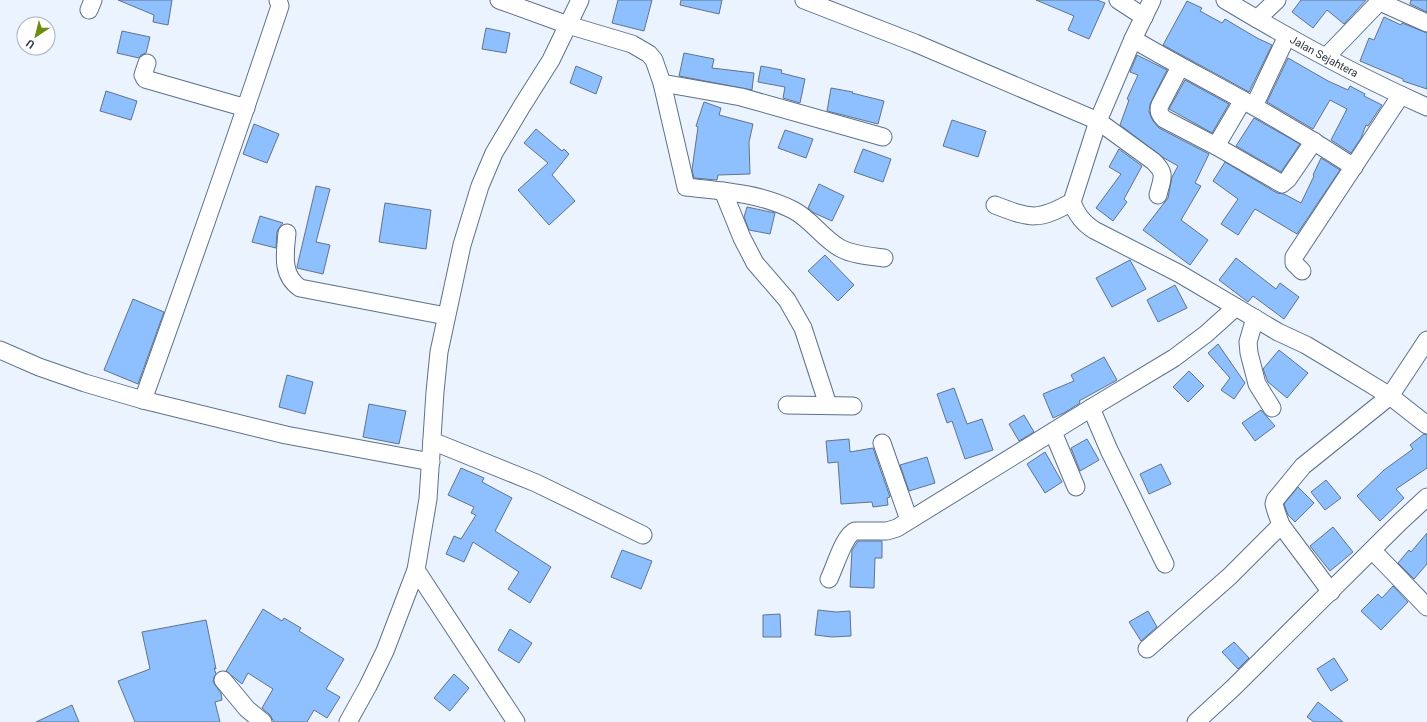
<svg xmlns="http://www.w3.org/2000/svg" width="1427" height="722" font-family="Roboto,sans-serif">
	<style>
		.building { fill: #8ebffe; stroke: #61748c }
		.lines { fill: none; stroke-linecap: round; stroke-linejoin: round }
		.minor-casing { stroke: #5e718a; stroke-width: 19 }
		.minor { stroke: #fff; stroke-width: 17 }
		.labels { text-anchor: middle; stroke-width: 4; stroke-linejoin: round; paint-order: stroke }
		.street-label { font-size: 11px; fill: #2f3742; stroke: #fff }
	</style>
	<rect width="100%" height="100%" fill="#eaf3fe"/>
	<g class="building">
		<polygon points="118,0 172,0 168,25 153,22 154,15"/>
		<polygon points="618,0 652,0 644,31 612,23"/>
		<polygon points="681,0 722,0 719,14 680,5"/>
		<polygon points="1036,0 1097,0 1105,3 1089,39 1068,30 1074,16"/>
		<polygon points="1301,0 1366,0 1344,24 1327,10 1313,28 1292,12"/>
		<polygon points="1411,0 1427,0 1427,12 1410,4"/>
		<polygon points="1187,1 1202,8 1200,11 1222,23 1225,19 1257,38 1272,45 1249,92 1163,45"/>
		<polygon points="1384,17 1401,25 1402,23 1427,33 1427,89 1403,81 1403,79 1360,61 1369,38 1374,40"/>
		<polygon points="486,28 510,33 506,53 482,49"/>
		<polygon points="122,31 150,37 146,53 141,55 139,58 117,53"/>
		<polygon points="684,53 714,59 712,68 754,73 752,90 679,76"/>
		<polygon points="1137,55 1167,70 1150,104 1149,112 1153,121 1159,128 1209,154 1195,183 1201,186 1181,220 1208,240 1190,265 1143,230 1168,198 1172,177 1178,166 1164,158 1120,125 1129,100 1127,99 1138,75 1130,72"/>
		<polygon points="1288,58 1328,81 1348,90 1350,86 1365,94 1364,96 1382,105 1368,126 1366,125 1361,138 1351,153 1331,140 1347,109 1330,100 1313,129 1267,102"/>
		<polygon points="576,66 602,77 596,94 570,83"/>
		<polygon points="761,66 782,70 781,73 805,79 800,103 783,98 785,87 758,82"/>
		<polygon points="1185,80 1229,104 1212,133 1169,109"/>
		<polygon points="831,88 853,92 852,93 884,101 878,124 827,111"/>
		<polygon points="106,91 137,101 131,120 100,111"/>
		<polygon points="704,102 721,108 719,115 753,124 749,142 750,174 718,175 717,180 694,178 692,170 698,127 696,126"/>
		<polygon points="1254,118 1300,144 1281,172 1236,146"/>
		<polygon points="952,120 986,131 978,157 943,146"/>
		<polygon points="254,124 279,134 267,163 243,154"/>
		<polygon points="536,129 562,151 564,149 569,154 552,175 575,201 549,225 518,190 548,163 524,143"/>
		<polygon points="785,130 813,139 806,158 778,148"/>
		<polygon points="863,149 891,159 883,182 854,172"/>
		<polygon points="1119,149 1142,166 1124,199 1127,202 1113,221 1096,208 1121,174 1109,167"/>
		<polygon points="1321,158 1340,170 1297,234 1255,209 1238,235 1221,224 1238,199 1213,181 1225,162 1277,193 1284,194 1301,203 1314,176 1313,175"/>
		<polygon points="819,184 844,196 832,221 814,213 808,208"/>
		<polygon points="316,186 330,189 316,242 330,245 323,274 297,268 297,267"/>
		<polygon points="385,203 431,210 426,249 379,242"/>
		<polygon points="747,207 775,213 770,234 749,230 744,217"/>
		<polygon points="260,216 283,223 279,228 277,232 276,248 252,242"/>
		<polygon points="825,255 854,285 838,301 808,271"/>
		<polygon points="1236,258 1276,289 1280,283 1299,297 1284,319 1253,296 1248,302 1219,280"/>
		<polygon points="1130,260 1146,289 1112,307 1096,278"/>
		<polygon points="1175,285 1187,308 1158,322 1147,300"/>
		<polygon points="133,299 164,312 138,384 104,370"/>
		<polygon points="1218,344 1245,383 1234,399 1221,390 1230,378 1208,353"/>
		<polygon points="1279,350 1308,373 1287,398 1268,382 1263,369"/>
		<polygon points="1104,357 1117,380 1079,401 1080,403 1064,413 1053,418 1043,394 1074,381 1071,375"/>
		<polygon points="1189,371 1204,386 1188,402 1173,387"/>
		<polygon points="287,375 313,382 305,414 279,407"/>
		<polygon points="954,388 967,424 982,419 993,450 965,459 952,421 947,423 937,394"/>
		<polygon points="369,404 406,411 399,444 363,437"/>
		<polygon points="1261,410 1275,426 1255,441 1242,423"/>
		<polygon points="1024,415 1034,432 1019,441 1009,424"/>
		<polygon points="1424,434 1427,435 1427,468 1396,489 1404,498 1380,521 1357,496 1384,470 1413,449 1410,445"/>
		<polygon points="849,439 850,452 873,448 890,497 887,498 888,505 873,507 872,502 841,504 838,462 828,463 826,441"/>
		<polygon points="1087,439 1099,460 1080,471 1071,448"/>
		<polygon points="1045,452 1062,482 1045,493 1027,464"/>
		<polygon points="927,457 935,483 909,491 900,465"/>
		<polygon points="1161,464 1171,484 1149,494 1140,474"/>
		<polygon points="461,468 484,478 482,482 512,498 495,531 551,567 530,603 508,589 519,572 473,542 464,562 446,554 454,536 461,539 476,515 471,513 474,507 448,495"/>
		<polygon points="1326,480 1341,498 1325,510 1311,492"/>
		<polygon points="1298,487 1314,503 1295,522 1288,515 1284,504"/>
		<polygon points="1333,527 1353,552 1330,571 1310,546"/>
		<polygon points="1427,533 1427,564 1414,579 1398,563 1409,550 1411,552"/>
		<polygon points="858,541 882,541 882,558 875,558 874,588 850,587 852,550"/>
		<polygon points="622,550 652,561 641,589 611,577"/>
		<polygon points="1393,586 1408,602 1381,630 1361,611 1378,594 1382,598"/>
		<polygon points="263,609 282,621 284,618 301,628 299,631 344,659 326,689 340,697 327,718 314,710 307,722 274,722 270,715 262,708 273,689 248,673 242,684 226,671"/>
		<polygon points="818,610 836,612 850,611 851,636 832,637 815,635"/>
		<polygon points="1148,611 1157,627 1141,641 1129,622"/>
		<polygon points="780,614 781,637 763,637 763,615"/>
		<polygon points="206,620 216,669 214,668 216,674 214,677 213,682 221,693 222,700 215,702 220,722 135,722 118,681 150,669 142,632"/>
		<polygon points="510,629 532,643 519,663 498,650"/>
		<polygon points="1234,642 1249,658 1238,669 1222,652"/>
		<polygon points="1334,658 1348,680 1331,691 1317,669"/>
		<polygon points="454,674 469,688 450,711 434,698"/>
		<polygon points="1318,702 1343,722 1314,722 1307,717"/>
		<polygon points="72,705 79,722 36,722"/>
	</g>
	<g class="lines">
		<defs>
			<g id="minor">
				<path d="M499 0 568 25 632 44 649 54 654 60 662 83 686 187C722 191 760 193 793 210 811 219 822 238 840 248 853 255 869 256 884 258"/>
				<path d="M804 0 915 43 1098 121 1153 161C1167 174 1162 178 1158 195"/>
				<polyline points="1118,0 1144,17"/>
				<path d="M1152 0 1133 39 1098 121 1072 202C1076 214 1083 223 1094 230L1180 274 1278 332 1306 345 1331 360 1390 396 1427 425"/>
				<path id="s1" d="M1225 0C1290 39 1357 76 1427 107"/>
				<polyline points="1380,2 1427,23"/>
				<polyline points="89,10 93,0"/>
				<polyline points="1257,19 1277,0"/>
				<path d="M1133 39C1173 63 1215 84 1255 107 1289 126 1322 146 1354 167"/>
				<polyline points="1326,57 1381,0"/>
				<polyline points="147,63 143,75 145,79 246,108"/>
				<path d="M1180 67 1160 105C1158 110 1159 114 1164 119L1216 146 1282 184 1288 179 1314 141"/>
				<polyline points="662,83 741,97 883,137"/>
				<polyline points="1254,106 1287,36"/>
				<polyline points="1216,146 1243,100"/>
				<polyline points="723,191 742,238 755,263 787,300 803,328 828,405"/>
				<path d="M995 205C1031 219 1038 221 1072 202"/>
				<path d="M287 233C285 254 281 275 300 288L446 316"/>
				<polyline points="1302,271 1294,263 1294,257 1401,95"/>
				<polyline points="1255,318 1248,342 1249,353 1257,384 1272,408"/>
				<polyline points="0,350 39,367 85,383 143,400 286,435 431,462"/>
				<path d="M143 400C190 269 236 138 280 6L278 0"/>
				<polyline points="787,405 853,406"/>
				<polyline points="1091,408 1109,450 1165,564"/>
				<polyline points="1053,432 1076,487"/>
				<polyline points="432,441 536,483 643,535"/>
				<polyline points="882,443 909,520"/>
				<polyline points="1372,550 1427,607"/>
				<polyline points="416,570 516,722"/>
				<path d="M829 579C835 567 844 535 855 531H887L897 528 1091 408 1174 358 1206 334 1236 307"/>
				<polyline points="1331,592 1281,525 1276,511 1274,504 1275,500 1303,466 1390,396 1427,340"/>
				<polyline points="1147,649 1230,576 1281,525"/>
				<polyline points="223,680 247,709 263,722"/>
				<polyline points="348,722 368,686 385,651 416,570 428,499 435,392 439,352 462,245 480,186 494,153 522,106 551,60 580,0"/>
				<polyline points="1196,722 1233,688 1400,522 1427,497"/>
			</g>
		</defs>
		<use href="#minor" class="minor-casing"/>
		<use href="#minor" class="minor"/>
	</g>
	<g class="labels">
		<g class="street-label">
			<text dy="4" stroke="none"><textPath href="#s1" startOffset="114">Jalan Sejahtera</textPath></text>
		</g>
	</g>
	<g transform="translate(36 36) rotate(215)"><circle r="19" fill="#ffffff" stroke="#acafb3"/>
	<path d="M0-3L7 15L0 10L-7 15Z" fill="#6e8d0e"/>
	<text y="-6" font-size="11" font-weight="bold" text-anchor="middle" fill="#2f3742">U</text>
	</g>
</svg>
